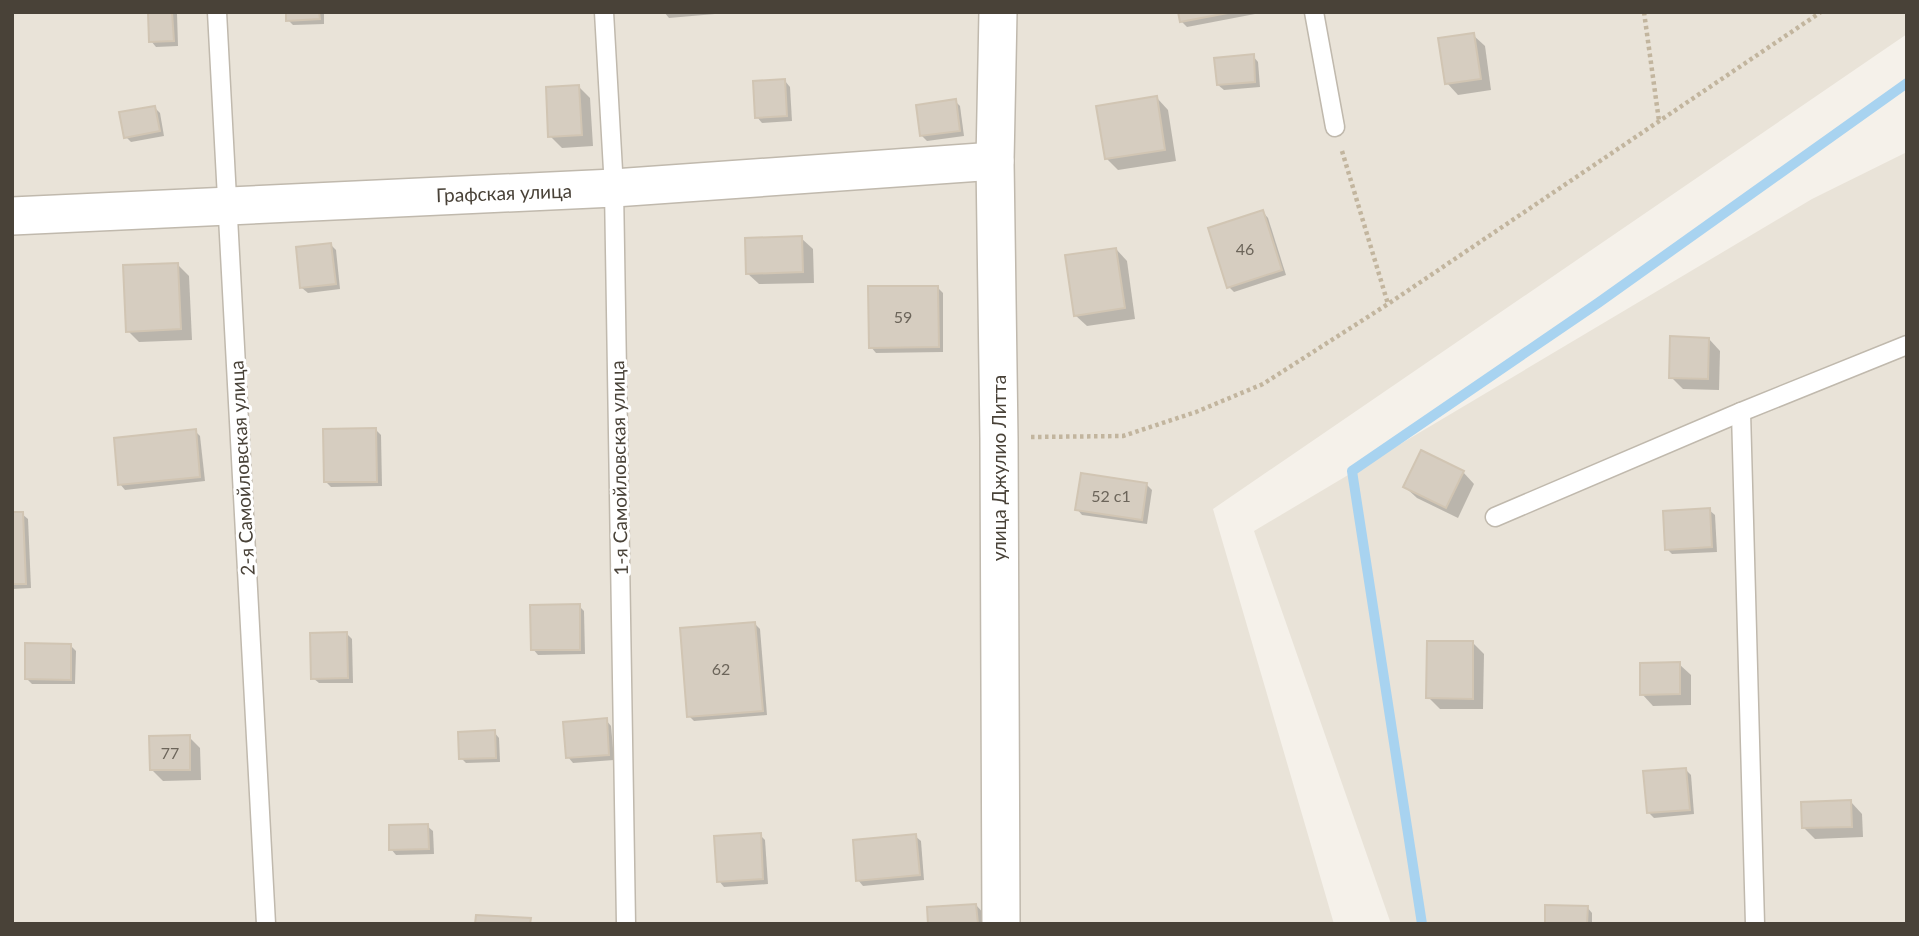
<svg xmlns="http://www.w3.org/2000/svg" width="1919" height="936" font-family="Lato,sans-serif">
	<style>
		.residential { fill: #e9e3d8 }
		.shadow { fill: #0003 }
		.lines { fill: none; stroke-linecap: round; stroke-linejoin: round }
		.stream { stroke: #a8d3f0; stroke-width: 10 }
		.building { fill: #d6cdc0; stroke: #d1c5b3; stroke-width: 2 }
		.service-casing { stroke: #c0b9ad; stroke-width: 21 }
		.minor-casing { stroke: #c0b9ad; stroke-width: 40 }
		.path { stroke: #c2b59e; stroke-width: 4.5; stroke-dasharray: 3.5 3.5; stroke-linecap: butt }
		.service { stroke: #fff; stroke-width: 18 }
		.minor { stroke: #fff; stroke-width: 37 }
		.labels { text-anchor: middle; stroke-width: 6; stroke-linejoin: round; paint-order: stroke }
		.number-label { font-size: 16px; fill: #6c655a }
		.street-label { font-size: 19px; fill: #494238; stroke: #fff }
	</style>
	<rect width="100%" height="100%" fill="#f5f1ea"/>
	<g class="residential">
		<polygon points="12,12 1907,12 1907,34 1213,509 1334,924 12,924"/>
		<polygon points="1907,152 1907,924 1391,924 1254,531 1812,199"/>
	</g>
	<g class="shadow">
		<polygon points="150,12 177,14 178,46 156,47 151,41"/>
		<polygon points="287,12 324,12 324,24 293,25 288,20"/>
		<polygon points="715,12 715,14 669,18 664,12"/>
		<polygon points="1180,12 1255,12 1255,14 1187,27 1181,21"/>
		<polygon points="1473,35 1485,46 1491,90 1458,95 1447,83"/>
		<polygon points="1253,56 1258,62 1260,87 1224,90 1218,85"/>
		<polygon points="785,81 790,87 792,121 762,123 757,117"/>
		<polygon points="579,87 590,98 593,146 562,148 550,136"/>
		<polygon points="1157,98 1168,110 1176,161 1118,170 1107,159"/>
		<polygon points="955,101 960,106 964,136 927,141 922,136"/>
		<polygon points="155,108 160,113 164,136 131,142 126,137"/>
		<polygon points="1263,212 1268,218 1286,275 1234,292 1229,287"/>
		<polygon points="801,238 813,249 814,283 759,284 747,273"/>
		<polygon points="331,245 336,250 340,289 308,293 302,288"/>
		<polygon points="1116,249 1127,261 1135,319 1087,326 1075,315"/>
		<polygon points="178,265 189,276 192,340 139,342 128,331"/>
		<polygon points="937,287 943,293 943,352 876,353 871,347"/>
		<polygon points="1709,339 1720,351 1719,390 1683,389 1671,377"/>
		<polygon points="376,430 381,435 382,486 331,487 326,482"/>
		<polygon points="195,431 200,436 205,481 125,490 120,484"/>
		<polygon points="1463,472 1474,484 1458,518 1417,498 1405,487"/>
		<polygon points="1147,485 1152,490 1147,524 1082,515 1077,509"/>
		<polygon points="1709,510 1715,515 1717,552 1672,554 1667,549"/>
		<polygon points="12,514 22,514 28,519 31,588 12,589"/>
		<polygon points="579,606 584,611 585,654 538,655 533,649"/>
		<polygon points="755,624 760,629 767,715 694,721 689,716"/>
		<polygon points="347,634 352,639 353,683 319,683 313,678"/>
		<polygon points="1473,643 1484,654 1483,709 1440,709 1428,697"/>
		<polygon points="70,645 76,651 75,684 32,684 26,678"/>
		<polygon points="1679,664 1691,675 1691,705 1653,706 1642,694"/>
		<polygon points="606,720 611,726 614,760 573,763 568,757"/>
		<polygon points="494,732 499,738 500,762 466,763 461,758"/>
		<polygon points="189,737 200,748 201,780 163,781 151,769"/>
		<polygon points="1685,769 1691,775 1694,814 1654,818 1649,813"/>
		<polygon points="1851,802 1862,814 1863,837 1815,839 1803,827"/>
		<polygon points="427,826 433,831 434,854 396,855 391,849"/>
		<polygon points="760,835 765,840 768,884 724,887 719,881"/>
		<polygon points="915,836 921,841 924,880 863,886 858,880"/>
		<polygon points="976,905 987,917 987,924 930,924"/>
		<polygon points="1587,907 1592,913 1592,924 1547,924"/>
	</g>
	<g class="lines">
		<polyline class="stream" points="1422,924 1352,471 1598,303 1907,83"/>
	</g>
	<g class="building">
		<polygon points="148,12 172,12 174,41 149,42"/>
		<polygon points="286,12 319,12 320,19 286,21"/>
		<polygon points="1178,12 1233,12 1180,22"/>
		<polygon points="1474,33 1481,79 1445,84 1438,38"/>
		<polygon points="1254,54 1255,82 1217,85 1214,58"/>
		<polygon points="785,79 787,116 755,118 753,81"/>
		<polygon points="579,85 582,135 548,137 546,87"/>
		<polygon points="1157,96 1165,150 1105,159 1096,106"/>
		<polygon points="956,99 960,131 920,136 916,105"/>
		<polygon points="155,106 160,131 124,138 119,112"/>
		<polygon points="1263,210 1282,270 1227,288 1208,228"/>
		<polygon points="802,236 803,272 746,274 745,238"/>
		<polygon points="331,243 336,284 300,288 296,247"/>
		<polygon points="1116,248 1125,308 1074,316 1065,255"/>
		<polygon points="178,263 181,329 126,332 123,265"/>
		<polygon points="868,286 938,286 939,347 869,348"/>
		<polygon points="1670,336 1709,338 1708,379 1669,378"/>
		<polygon points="376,428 377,482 324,482 323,429"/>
		<polygon points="196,429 200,477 118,485 114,438"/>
		<polygon points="1421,450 1464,471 1446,508 1403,487"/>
		<polygon points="1081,473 1147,483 1142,520 1075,510"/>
		<polygon points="1710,508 1712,547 1665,550 1663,511"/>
		<polygon points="12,512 23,512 26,584 12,584"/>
		<polygon points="580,604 580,650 531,650 530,605"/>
		<polygon points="755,622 763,711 687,717 680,628"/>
		<polygon points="347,632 348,678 311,679 310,633"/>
		<polygon points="1427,641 1473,641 1473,699 1426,698"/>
		<polygon points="25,643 71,644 71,680 25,679"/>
		<polygon points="1680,662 1680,694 1640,695 1640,663"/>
		<polygon points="607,718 609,755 566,758 563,722"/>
		<polygon points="495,730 496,758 459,759 458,732"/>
		<polygon points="190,735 190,770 150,770 149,736"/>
		<polygon points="1686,768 1690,810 1647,813 1643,771"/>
		<polygon points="1851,800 1852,827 1802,828 1801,802"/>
		<polygon points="428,824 429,849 389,850 389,825"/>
		<polygon points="761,833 763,879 717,882 714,836"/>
		<polygon points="916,834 920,875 856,881 853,840"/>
		<polygon points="976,904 978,924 928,924 927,907"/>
		<polygon points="1545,905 1588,906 1587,924 1545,924"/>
		<polygon points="476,915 531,918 530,924 475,924"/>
	</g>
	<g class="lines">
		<defs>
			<g id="service">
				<polyline points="217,12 266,924"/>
				<polyline points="604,12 614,188 626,924"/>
				<polyline points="1314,12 1335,127"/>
				<polyline points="1495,517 1741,412"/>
				<polyline points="1755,924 1741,412 1907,345"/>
			</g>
			<g id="minor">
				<polyline points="998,12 995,161 999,438 1001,924"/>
				<polyline points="12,216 614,188 995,161"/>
			</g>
		</defs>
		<use href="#service" class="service-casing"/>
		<use href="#minor" class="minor-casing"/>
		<g class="path">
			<polyline points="1644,12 1659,121"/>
			<polyline points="1342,151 1388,304"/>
			<polyline points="1031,437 1123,436 1196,412 1263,384 1388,304 1821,12"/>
		</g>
		<use href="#service" class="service"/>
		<use href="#minor" class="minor"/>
	</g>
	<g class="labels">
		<g class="number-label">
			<text x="1245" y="255">46</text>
			<text x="903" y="323">59</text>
			<text x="1111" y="502">52 с1</text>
			<text x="721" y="675">62</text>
			<text x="170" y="759">77</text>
		</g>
		<g class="street-label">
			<text transform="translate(504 193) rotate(-2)" y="7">Графская улица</text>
			<text transform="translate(242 468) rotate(-93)" y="7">2-я Самойловская улица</text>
			<text transform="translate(619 468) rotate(-91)" y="7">1-я Самойловская улица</text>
			<text transform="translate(999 468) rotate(-90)" y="7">улица Джулио Литта</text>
		</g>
	</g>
	<rect width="1919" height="936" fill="none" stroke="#494238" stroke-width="28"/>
</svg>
